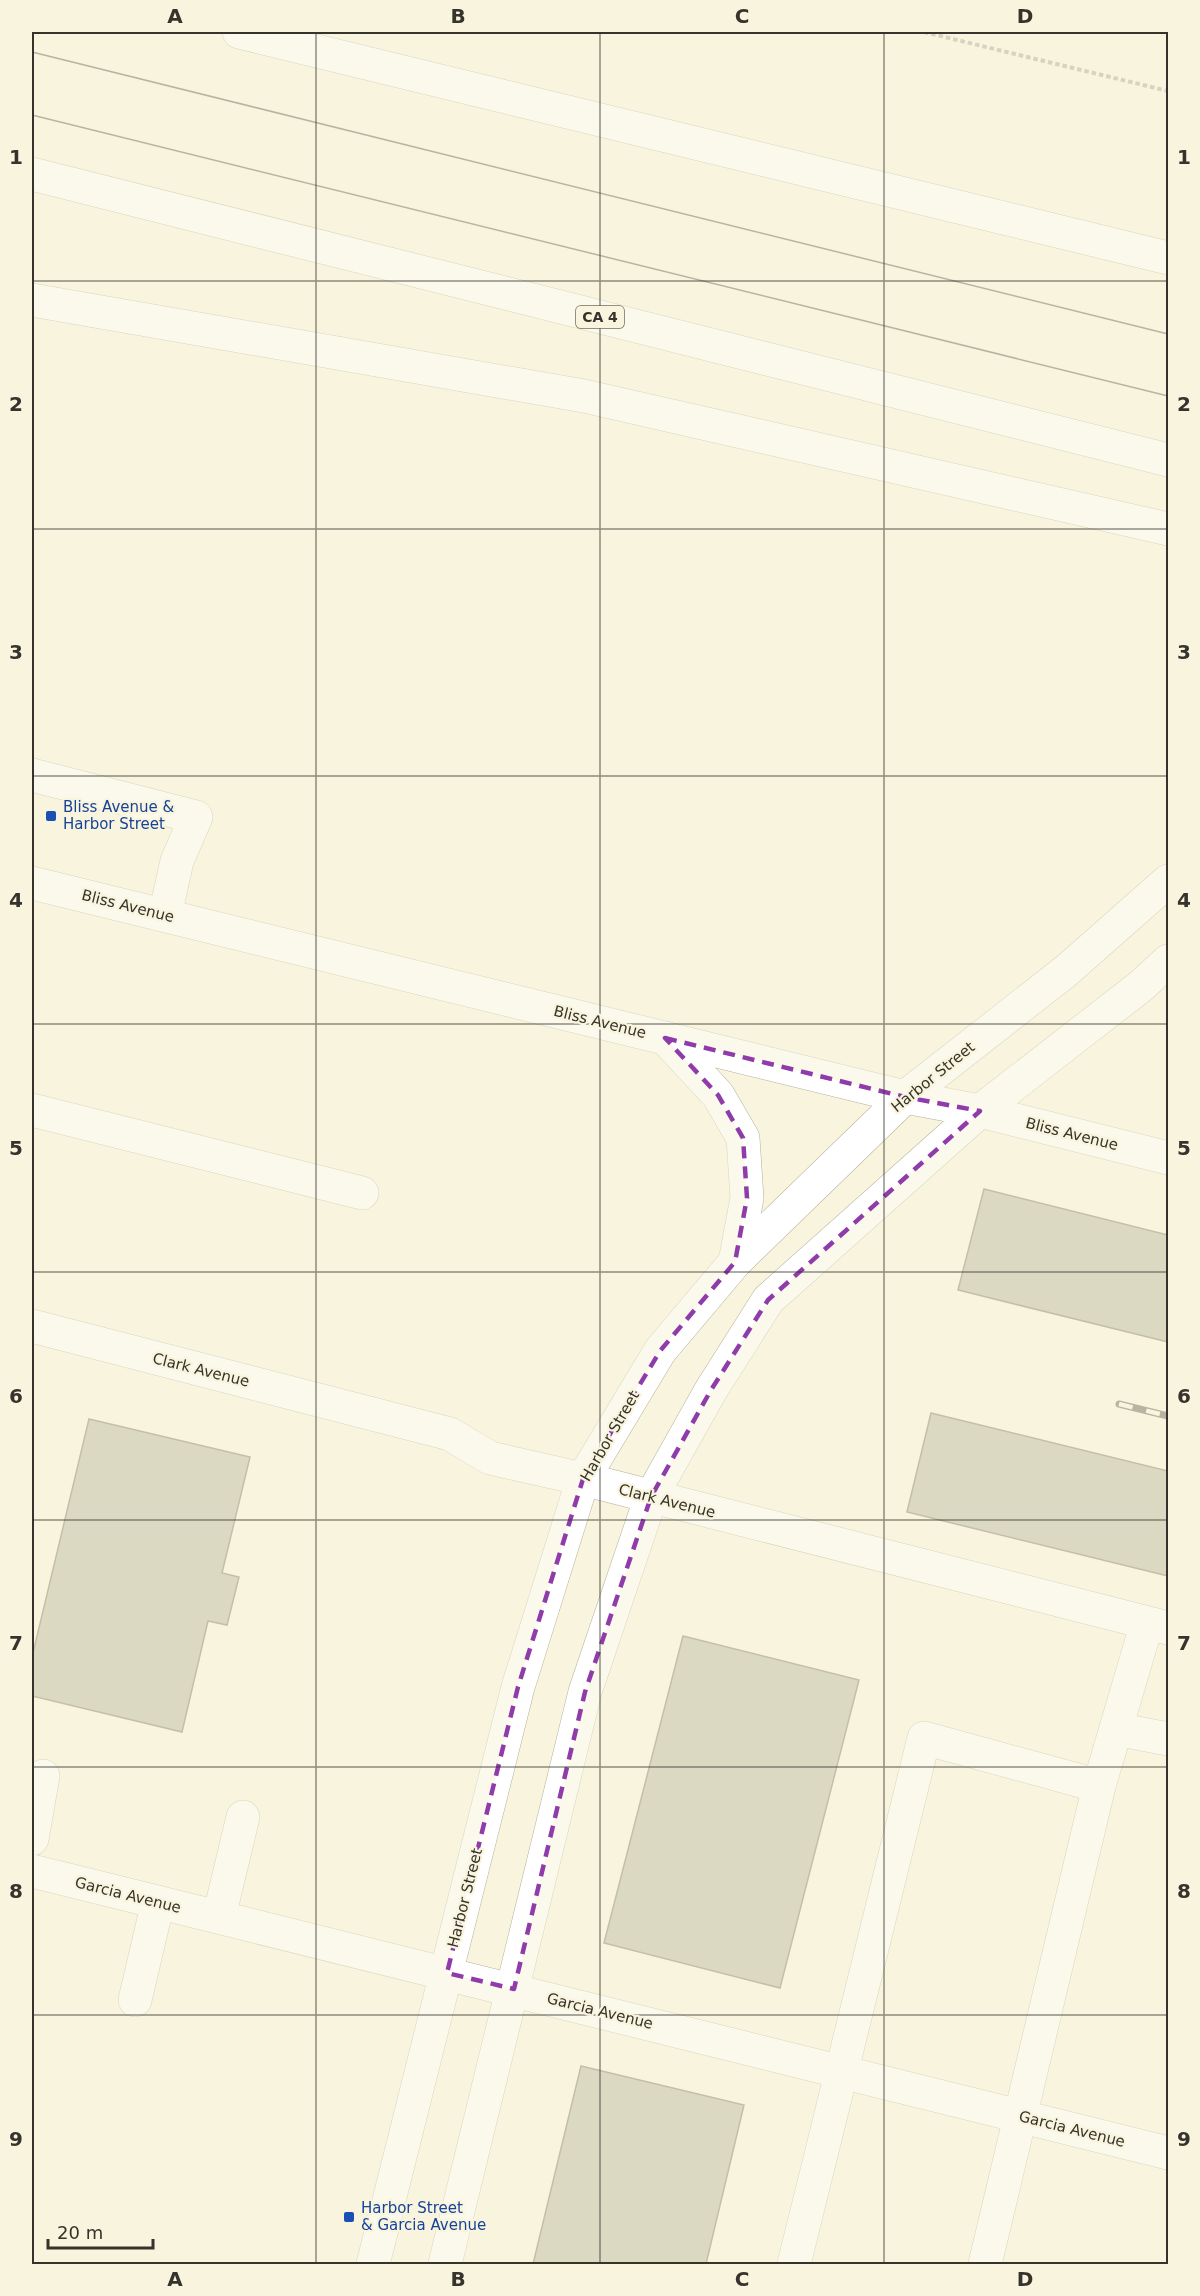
<svg xmlns="http://www.w3.org/2000/svg" width="1200" height="2296" font-family="'DejaVu Sans',sans-serif">
	<style>
		.building { fill: #bbb8a2; stroke: #837f6b; stroke-width: 1.5 }
		.lines { fill: none; stroke-linecap: round; stroke-linejoin: round }
		.minor-casing { stroke: #b5b19c; stroke-width: 34 }
		.highway-casing { stroke: #b5b19c; stroke-width: 34 }
		.path { stroke: #afac9b; stroke-width: 4; stroke-dasharray: 4.5 3; stroke-linecap: butt }
		.minor { stroke: #fff; stroke-width: 33 }
		.highway { stroke: #fff; stroke-width: 33 }
		.tram { stroke: #6a675b; stroke-width: 1.5 }
		.rail-casing { stroke: #6a675b; stroke-width: 7 }
		.rail { stroke: #f8f4dd; stroke-width: 4.5; stroke-dasharray: 14; stroke-linecap: butt }
		.marked { fill: none; stroke: #8f3caa; stroke-width: 4.5; stroke-dasharray: 12 8; stroke-linejoin: round }
		.grid { fill: none; stroke: #35332b; stroke-width: 1.5; stroke-opacity: 0.55 }
		.transit-dot { fill: #1a4fb4; stroke: #f8f4dd; stroke-width: 2 }
		.labels { text-anchor: middle; stroke-width: 4.5; stroke-linejoin: round; paint-order: stroke }
		.shield { fill: #f8f4dd; stroke: #706d60; stroke-width: 1.5 }
		.shield-label { font-size: 14px; font-weight: bold; fill: #35332b }
		.transit-label { font-size: 15px; fill: #164399; stroke: #f8f4dd; text-anchor: start }
		.street-label { font-size: 15px; fill: #35332b; stroke: #f8f4dd }
		.neatline { fill: none; stroke: #35332b; stroke-width: 2 }
		.grid-label { font-size: 20px; text-anchor: middle; font-weight: bold; fill: #35332b }
	</style>
	<rect width="100%" height="100%" fill="#f8f4dd"/>
	<g class="building">
		<polygon points="984,1189 1168,1235 1168,1342 958,1290"/>
		<polygon points="931,1413 1168,1471 1168,1576 907,1512"/>
		<polygon points="89,1419 250,1457 222,1573 239,1577 227,1625 208,1621 182,1732 32,1696 32,1657"/>
		<polygon points="683,1636 859,1680 780,1988 604,1943"/>
		<polygon points="581,2066 744,2105 706,2264 533,2264"/>
	</g>
	<g class="lines">
		<defs>
			<g id="minor">
				<polyline points="32,775 196,817 177,861 165,915"/>
				<polyline points="32,883 905,1097 980,1111 1168,1158"/>
				<polyline points="665,1038 718,1095 743,1138 747,1198 735,1262"/>
				<polyline points="32,1110 362,1193"/>
				<polyline points="32,1326 450,1434 490,1458 583,1479 1168,1628"/>
				<polyline points="1116,1729 1168,1739"/>
				<polyline points="32,1839 43,1776"/>
				<polyline points="32,1871 1168,2153"/>
				<polyline points="219,1917 243,1817"/>
				<polyline points="135,2000 158,1902"/>
				<polyline points="373,2264 518,1687 583,1479 660,1351 735,1262 905,1097 1066,971 1168,881"/>
				<polyline points="445,2264 585,1692 651,1497 711,1390 768,1300 980,1111 1141,986 1168,961"/>
				<polyline points="794,2264 924,1738 1099,1786"/>
				<polyline points="985,2264 1099,1786 1147,1623"/>
			</g>
			<g id="highway">
				<polyline points="239,32 1168,258"/>
				<polyline points="32,174 1168,460"/>
				<polyline points="32,300 584,396 1168,529"/>
			</g>
		</defs>
		<use href="#minor" class="minor-casing"/>
		<use href="#highway" class="highway-casing"/>
		<polyline class="path" points="924,32 1168,91"/>
		<use href="#minor" class="minor"/>
		<use href="#highway" class="highway"/>
		<g class="tram">
			<polyline points="32,52 1168,334"/>
			<polyline points="32,115 1168,396"/>
		</g>
		<defs>
			<polyline id="rail" points="1119,1404 1168,1416"/>
		</defs>
		<use href="#rail" class="rail-casing"/>
		<use href="#rail" class="rail"/>
	</g>
	<path d="M0 0H1200V2296H0ZM665 1038 905 1097 980 1111 768 1300 711 1390 651 1497 585 1692 514 1989 447 1973 518 1687 583 1479 660 1351 735 1262 747 1198 743 1138 718 1095Z" fill="#f8f4dd" fill-opacity=".55" fill-rule="evenodd"/>
	<path class="marked" d="M665 1038 905 1097 980 1111 768 1300 711 1390 651 1497 585 1692 514 1989 447 1973 518 1687 583 1479 660 1351 735 1262 747 1198 743 1138 718 1095Z"/>
	<path class="grid" d="M316 32V2264M600 32V2264M884 32V2264M32 281H1168M32 529H1168M32 776H1168M32 1024H1168M32 1272H1168M32 1520H1168M32 1767H1168M32 2015H1168"/>
	<g class="transit-dot">
		<rect x="45" y="810" width="12" height="12" rx="3"/>
		<rect x="343" y="2211" width="12" height="12" rx="3"/>
	</g>
	<g class="labels">
		<rect class="shield" x="576" y="306" width="48" height="22" rx="4.5"/>
		<g class="shield-label">
			<text x="600" y="322">CA 4</text>
		</g>
		<g class="transit-label">
			<text x="63" y="812">Bliss Avenue &amp;<tspan x="63" dy="17">Harbor Street</tspan></text>
			<text x="361" y="2213">Harbor Street<tspan x="361" dy="17">&amp; Garcia Avenue</tspan></text>
		</g>
		<g class="street-label">
			<text transform="translate(128 906) rotate(14)" y="5">Bliss Avenue</text>
			<text transform="translate(600 1022) rotate(14)" y="5">Bliss Avenue</text>
			<text transform="translate(933 1077) rotate(-39)" y="5">Harbor Street</text>
			<text transform="translate(1072 1134) rotate(14)" y="5">Bliss Avenue</text>
			<text transform="translate(201 1370) rotate(14)" y="5">Clark Avenue</text>
			<text transform="translate(610 1436) rotate(-60)" y="5">Harbor Street</text>
			<text transform="translate(667 1501) rotate(14)" y="5">Clark Avenue</text>
			<text transform="translate(128 1895) rotate(14)" y="5">Garcia Avenue</text>
			<text transform="translate(465 1898) rotate(-76)" y="5">Harbor Street</text>
			<text transform="translate(600 2011) rotate(14)" y="5">Garcia Avenue</text>
			<text transform="translate(1072 2129) rotate(14)" y="5">Garcia Avenue</text>
		</g>
	</g>
	<rect width="1200" height="2296" fill="none" stroke="#f8f4dd" stroke-width="66"/>
	<path d="M48 2239v9h105v-9" fill="none" stroke="#35332b" stroke-width="3"/>
	<text x="57" y="2239" font-size="18" fill="#35332b" stroke="#f8f4dd" stroke-width="4.5" paint-order="stroke">20 m</text>
	<rect x="33" y="33" width="1134" height="2230" class="neatline"/>
	<g class="grid-label">
		<text x="175" y="23">A</text>
		<text x="458" y="23">B</text>
		<text x="742" y="23">C</text>
		<text x="1025" y="23">D</text>
		<text x="16" y="164">1</text>
		<text x="1184" y="164">1</text>
		<text x="16" y="411">2</text>
		<text x="1184" y="411">2</text>
		<text x="16" y="659">3</text>
		<text x="1184" y="659">3</text>
		<text x="16" y="907">4</text>
		<text x="1184" y="907">4</text>
		<text x="16" y="1155">5</text>
		<text x="1184" y="1155">5</text>
		<text x="16" y="1403">6</text>
		<text x="1184" y="1403">6</text>
		<text x="16" y="1650">7</text>
		<text x="1184" y="1650">7</text>
		<text x="16" y="1898">8</text>
		<text x="1184" y="1898">8</text>
		<text x="16" y="2146">9</text>
		<text x="1184" y="2146">9</text>
		<text x="175" y="2286">A</text>
		<text x="458" y="2286">B</text>
		<text x="742" y="2286">C</text>
		<text x="1025" y="2286">D</text>
	</g>
</svg>
